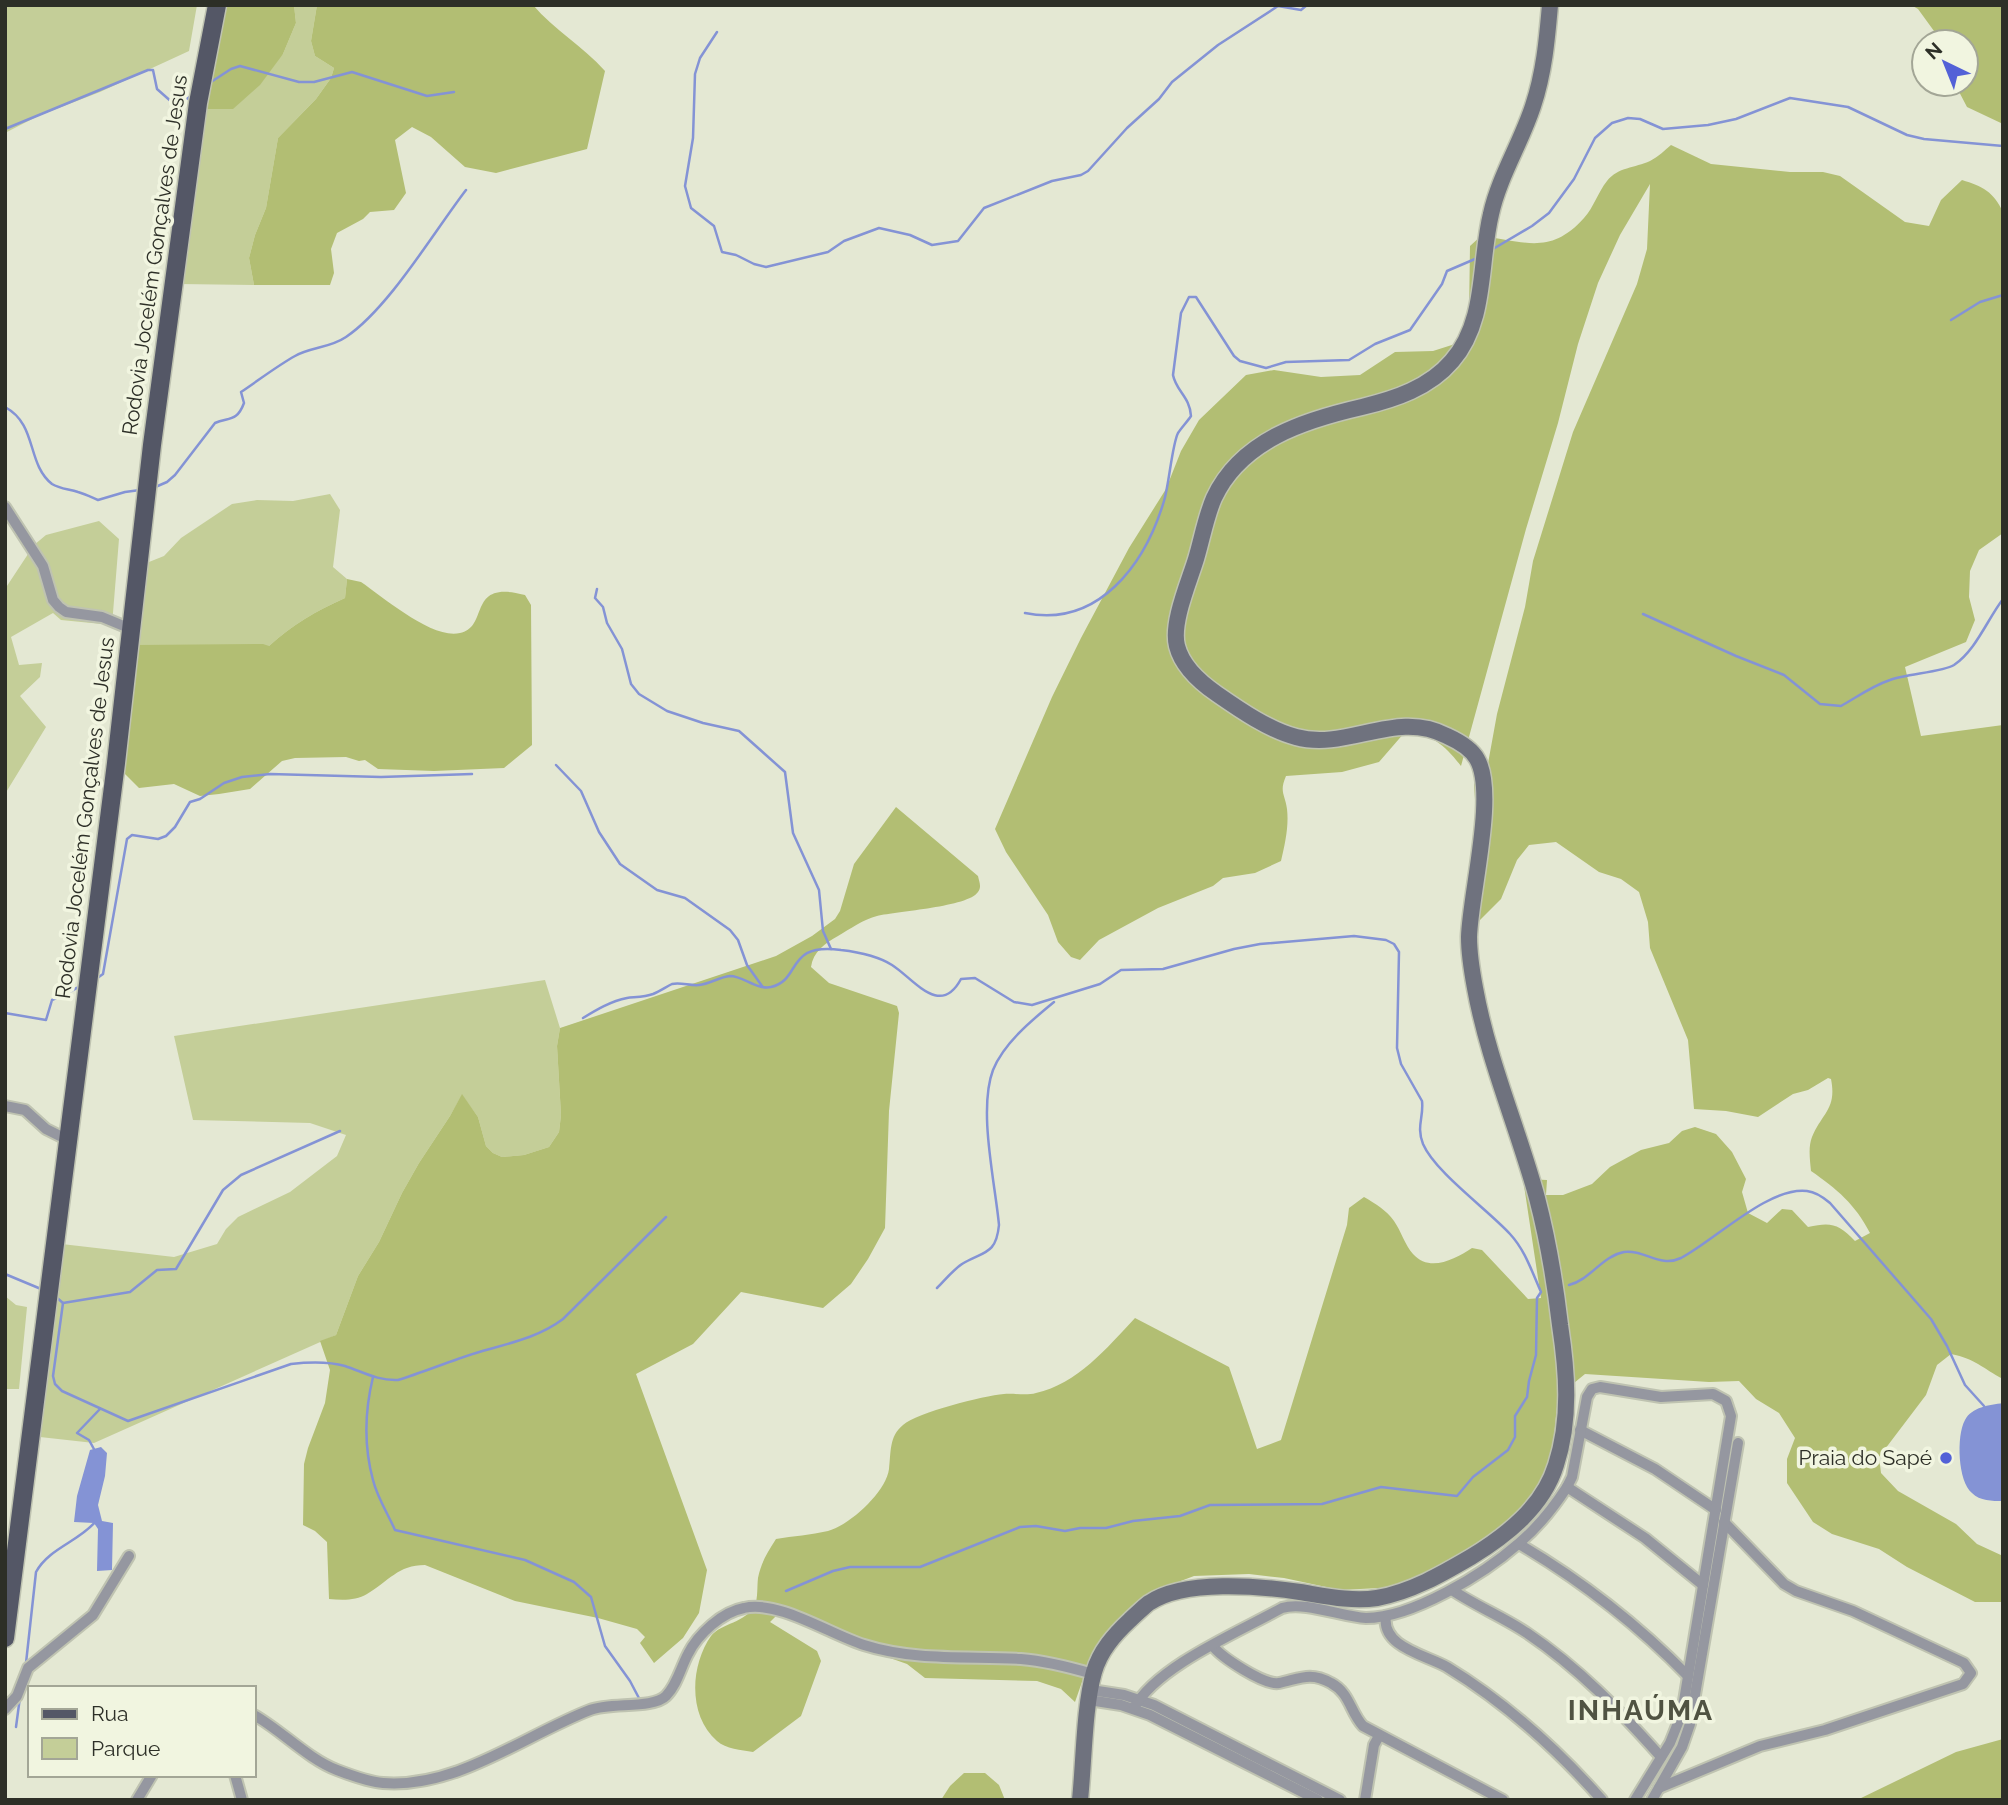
<svg xmlns="http://www.w3.org/2000/svg" width="2008" height="1805" font-family="Raleway,sans-serif">
	<style>
		.green { fill: #c4ce98 }
		.forest { fill: #b2be73 }
		.water { fill: #8493d5 }
		.lines { fill: none; stroke-linecap: round; stroke-linejoin: round }
		.stream { stroke: #8493d5; stroke-width: 2.5 }
		.street-casing { stroke: #bfc3b1; stroke-width: 14 }
		.secondary-casing { stroke: #bfc3b1; stroke-width: 19 }
		.primary-casing { stroke: #bfc3b1; stroke-width: 21 }
		.street { stroke: #9597a0; stroke-width: 10 }
		.secondary { stroke: #6f727e; stroke-width: 16 }
		.primary { stroke: #545766; stroke-width: 18 }
		.poi-dot { fill: #5361d7; stroke: #f1f5e0; stroke-width: 2.5 }
		.labels { text-anchor: middle; stroke-width: 7; stroke-linejoin: round; paint-order: stroke }
		.street-label { font-size: 21px; fill: #2d2f27; stroke: #f1f5e0 }
		.poi-label { font-size: 21px; fill: #2d2f27; stroke: #f1f5e0; text-anchor: end }
		.district-label { font-size: 28px; font-weight: bold; letter-spacing: 2px; fill: #505342; stroke: #f1f5e0 }
	</style>
	<rect width="100%" height="100%" fill="#e4e8d3"/>
	<g class="green">
		<polygon points="5,5 197,5 189,51 100,92 38,116 5,133"/>
		<polygon points="294,5 317,5 311,41 315,56 334,68 331,78 316,99 278,138 266,208 255,235 249,258 254,285 179,284 202,109 283,54 296,23"/>
		<path d="M330 494 340 510 333 567 347 579 345 598C316 611 292 625 269 646L138 645 144 564 164 556 181 538 232 504 257 500 293 501Z"/>
		<polygon points="99,521 119,539 112,625 61,620 53,613 11,637 19,665 42,663 40,677 20,696 46,727 5,794 5,589 34,545 46,535"/>
		<polygon points="545,980 560,1028 557,1046 561,1115 559,1132 549,1147 524,1155 502,1157 493,1153 486,1146 478,1117 462,1095 450,1116 419,1163 402,1193 379,1242 358,1276 336,1335 94,1443 40,1437 29,1450 53,1243 174,1257 217,1244 226,1229 238,1217 290,1192 337,1156 346,1135 310,1123 193,1120 174,1036"/>
		<polygon points="5,1296 16,1305 27,1307 19,1389 5,1389"/>
	</g>
	<g class="forest">
		<polygon points="218,5 294,5 296,23 283,54 260,85 233,109 202,109"/>
		<path d="M317 5H533C554 30 583 46 605 71L587 149 496 173 465 167 431 137 412 127 395 140 406 193 394 210 370 212 363 219 337 233 331 249 334 273 330 285H254L249 258 255 235 266 208 278 138 316 99 331 78 334 68 315 56 311 41Z"/>
		<polygon points="1911,5 2003,5 2003,124 1967,107 1955,84 1966,84 1966,42 1942,42 1918,9"/>
		<path d="M1671 145 1711 164 1790 172H1823L1840 176 1905 222 1929 226 1941 200 1962 180C1982 186 1994 192 2003 212V533L1979 550 1970 571 1969 597 1975 620 1966 642 1905 667 1921 736 2003 725V1379C1982 1368 1976 1359 1951 1354L1937 1365 1926 1395 1879 1457 1881 1473 1898 1491 1956 1524 1977 1544 2003 1556V1602H1975L1907 1567 1879 1549 1832 1534 1813 1522 1787 1483V1459L1795 1438 1779 1413 1756 1399 1739 1381 1709 1382 1585 1374 1558 1396 1553 1447 1541 1482 1513 1524 1481 1545 1400 1587 1340 1590 1284 1578 1249 1574 1194 1576 1157 1590 1126 1612 1106 1636 1089 1662 1075 1702 1061 1689 1037 1681 925 1678 907 1664 822 1634 788 1617 776 1616 770 1622 817 1651 821 1661 801 1716 753 1752C741 1750 726 1749 717 1741 688 1716 690 1666 711 1636 721 1623 746 1623 755 1605 758 1598 757 1586 758 1578 761 1563 767 1553 776 1539 793 1536 811 1535 828 1531 850 1525 886 1492 889 1469 891 1453 889 1436 903 1425 918 1412 983 1396 1004 1394 1014 1393 1026 1396 1036 1393 1077 1384 1107 1348 1135 1318L1229 1367 1257 1449 1281 1440 1347 1225 1349 1208 1364 1197C1376 1204 1386 1210 1394 1221 1401 1231 1405 1245 1413 1254 1430 1273 1455 1259 1472 1248L1482 1250 1528 1299 1541 1298 1523 1179 1547 1180 1546 1195H1563L1592 1184 1610 1167 1641 1150 1669 1143 1682 1131 1695 1127 1716 1134 1732 1152 1746 1179 1742 1192 1748 1213 1767 1223 1782 1209 1792 1210 1808 1227C1832 1222 1838 1224 1855 1241L1870 1233C1855 1204 1837 1189 1811 1171 1810 1160 1808 1147 1812 1137 1822 1113 1837 1109 1831 1079L1828 1078 1808 1090 1793 1094 1758 1117 1726 1111 1694 1109 1688 1040 1650 948 1648 922 1639 892 1621 879 1599 872 1556 842 1529 845 1517 860 1501 899 1469 931 1476 815 1474 784 1487 769 1497 714 1525 607 1533 561 1573 432 1637 284 1647 249 1650 184 1620 235 1598 283 1578 344 1558 423 1526 529 1461 766C1445 745 1432 734 1405 732L1379 762 1342 772 1286 776C1279 792 1285 794 1287 809 1289 826 1285 844 1281 861L1255 873 1223 878 1213 886 1158 908 1099 940 1080 960 1071 957 1058 942 1048 915 1006 852 995 829 1052 697 1081 638 1129 548 1166 489 1181 451 1199 420 1246 375 1274 370 1321 377 1360 375 1395 352 1433 351 1455 344 1469 316 1470 246 1481 236C1524 241 1550 256 1584 218 1594 207 1598 192 1607 181 1618 167 1635 168 1650 161 1658 157 1665 150 1671 145Z"/>
		<path d="M347 579 361 582C383 597 433 640 460 633 490 627 466 579 525 595L531 605 532 745 504 768 434 771 378 769 365 760 359 761 346 757 295 758 282 761 250 789 219 794 200 796 174 784 139 788 121 770 136 645 263 644 269 646C292 625 316 611 345 598Z"/>
		<path d="M896 807 978 876C979 881 982 887 978 892 968 907 898 911 877 916 864 919 850 929 838 936 825 943 813 952 811 967L829 983 897 1006 899 1013 889 1111 885 1228 868 1259 851 1284 823 1308 741 1292 693 1344 636 1374 707 1570 699 1613 683 1638 654 1663 640 1643 645 1637 637 1629 598 1618 515 1601 425 1565C398 1565 389 1581 367 1594 356 1601 341 1600 329 1599L327 1542 315 1531 303 1525 304 1464 308 1448 325 1403 330 1370 320 1341 336 1335 358 1276 379 1242 402 1193 419 1163 450 1116 462 1094 478 1117 486 1146 493 1153 502 1157 524 1155 549 1147 559 1132 561 1115 557 1046 560 1028 776 956 812 936 835 919 840 911 854 864Z"/>
		<polygon points="2003,1739 2003,1800 1857,1800 1956,1752"/>
		<polygon points="964,1773 985,1773 999,1785 1005,1800 941,1800 950,1786"/>
	</g>
	<g class="water">
		<path d="M2003 1403V1501C1992 1501 1980 1501 1972 1493 1958 1482 1956 1436 1965 1420 1972 1407 1989 1405 2003 1403Z"/>
		<polygon points="101,1447 107,1453 105,1476 98,1505 102,1521 113,1523 112,1570 97,1571 98,1529 94,1523 74,1522 77,1496 90,1450"/>
	</g>
	<g class="lines">
		<g class="stream">
			<polyline points="717,32 700,58 695,74 693,138 685,186 691,208 714,226 722,252 736,255 754,264 766,267 828,252 844,241 879,228 910,235 932,245 958,241 984,208 1052,181 1081,175 1088,171 1127,128 1159,99 1172,82 1218,45 1278,6 1301,10 1307,5"/>
			<polyline points="211,82 231,69 240,66 299,82 314,82 352,72 427,96 454,92"/>
			<polyline points="5,129 148,70 153,70 157,89 174,104 179,104 191,96"/>
			<polyline points="1493,249 1532,226 1549,213 1574,179 1595,138 1612,123 1628,118 1640,119 1663,129 1708,125 1736,119 1790,98 1848,107 1907,135 1924,139 2003,146"/>
			<polyline points="1951,320 1980,302 2003,295"/>
			<path d="M5 407C38 425 26 463 52 484 60 489 69 489 78 492 85 494 91 497 98 500L125 492 140 490"/>
			<path d="M153 488 167 482 175 475 215 423C229 417 237 422 244 403L241 392C259 380 277 366 295 356 311 347 330 348 346 337 389 308 433 233 466 190"/>
			<polyline points="597,589 595,598 603,607 607,623 622,649 631,684 639,694 667,711 703,723 739,731 785,772 793,833 819,890 823,931 831,949"/>
			<path d="M1025 613C1099 628 1145 564 1164 501 1169 485 1172 445 1178 433 1182 427 1187 422 1191 416 1190 397 1176 391 1173 375L1181 313 1189 297H1196L1234 356 1240 361 1266 368 1286 362 1349 360 1375 344 1410 330 1442 284 1447 271 1475 259"/>
			<path d="M1643 614 1736 656 1784 675 1820 704 1841 706C1857 697 1872 686 1890 680 1906 674 1943 672 1954 665 1976 650 1987 620 2003 599"/>
			<polyline points="556,765 581,791 599,832 620,864 657,890 685,898 730,930 738,940 747,965 762,986"/>
			<polyline points="96,979 103,974 127,839 132,835 158,839 166,836 175,827 190,802 200,799 224,783 242,777 270,774 381,777 472,774"/>
			<polyline points="5,1013 46,1020 52,1000 81,986"/>
			<path d="M583 1018C596 1010 611 1001 627 998 635 997 645 997 653 994 660 991 666 987 672 984 681 982 690 986 699 985 710 984 719 977 730 976 743 976 757 990 771 987 802 980 785 942 841 950 858 952 878 956 892 965 914 979 940 1018 961 979L975 978 1014 1002 1032 1005 1100 984 1121 970 1163 969 1234 949 1260 944 1354 936 1386 940 1394 944 1399 952 1397 1048 1401 1064 1422 1101C1424 1117 1416 1126 1423 1144 1435 1172 1488 1210 1510 1234 1525 1250 1532 1272 1541 1292L1537 1298 1536 1355 1529 1381 1527 1397 1515 1416V1437L1508 1450 1473 1477 1457 1496 1381 1487 1322 1504 1210 1505 1180 1516 1133 1521 1106 1528H1080L1065 1531 1036 1526 1020 1527 920 1567H850L833 1571 786 1591"/>
			<polyline points="5,1274 41,1289"/>
			<path d="M1569 1285C1590 1280 1602 1256 1624 1252 1644 1249 1660 1268 1681 1258 1714 1241 1769 1186 1807 1191 1816 1192 1823 1197 1830 1203L1931 1319 1947 1346 1965 1385 1984 1406"/>
			<path d="M937 1288C945 1280 953 1270 962 1264 984 1251 996 1255 999 1225 995 1182 978 1110 993 1070 1004 1043 1032 1020 1054 1002"/>
			<polyline points="56,1297 63,1303 130,1292 157,1270 176,1269 223,1190 241,1175 340,1131"/>
			<path d="M63 1303 53 1376 55 1384 62 1391 128 1421 291 1364C309 1362 327 1361 345 1366 363 1372 378 1381 398 1380 424 1372 450 1361 476 1353 506 1344 538 1338 563 1319L666 1217"/>
			<path d="M373 1377C365 1410 364 1447 373 1480 377 1497 388 1514 395 1530L525 1560 574 1582 591 1597 605 1646 630 1681 641 1702"/>
			<polyline points="95,1451 89,1440 77,1433 100,1409"/>
			<path d="M26 1663 36 1572C49 1548 80 1541 96 1521"/>
			<polyline points="16,1727 20,1697"/>
		</g>
		<defs>
			<g id="street">
				<polyline points="5,507 43,566 53,600 59,607 66,612 102,617 131,629"/>
				<polyline points="5,1106 25,1110 46,1129 68,1140"/>
				<polyline points="1580,1430 1655,1469 1716,1510"/>
				<polyline points="1567,1487 1645,1538 1703,1585"/>
				<path d="M1519 1544C1582 1581 1637 1624 1688 1676"/>
				<path d="M1452 1590C1476 1606 1503 1617 1527 1633 1579 1668 1620 1711 1661 1757"/>
				<path d="M1386 1616C1381 1647 1426 1655 1447 1667 1506 1703 1556 1748 1602 1800"/>
				<path d="M1213 1646C1221 1657 1265 1686 1279 1683 1299 1679 1310 1671 1331 1683 1350 1693 1350 1712 1363 1726L1503 1800"/>
				<polyline points="1091,1690 1124,1695 1154,1705 1340,1800"/>
				<polyline points="1089,1700 1121,1705 1150,1715 1318,1800"/>
				<path d="M1134 1708C1157 1666 1239 1632 1282 1608 1305 1601 1342 1617 1366 1618 1412 1618 1484 1574 1518 1544 1536 1529 1554 1507 1567 1487L1572 1477 1587 1397 1592 1389 1600 1387 1661 1397 1713 1394 1726 1401 1731 1416 1682 1713 1670 1743 1635 1800"/>
				<polyline points="5,1709 17,1696 28,1668 93,1615 129,1556"/>
				<path d="M254 1715C281 1730 308 1759 337 1770 350 1775 369 1782 383 1783 456 1789 525 1735 590 1710 610 1702 653 1709 666 1696 677 1685 681 1667 688 1654 698 1634 722 1612 744 1608 779 1600 829 1634 864 1645 914 1661 969 1656 1021 1659 1046 1661 1069 1667 1093 1674"/>
				<polyline points="235,1775 242,1800"/>
				<polyline points="1659,1788 1760,1746 1825,1730 1963,1684 1971,1673 1964,1663 1853,1611 1796,1591 1784,1584 1724,1522"/>
				<polyline points="137,1800 152,1775"/>
				<polyline points="1365,1800 1374,1745 1379,1736"/>
				<polyline points="1652,1800 1682,1747 1690,1724 1738,1443"/>
			</g>
			<path id="secondary" d="M1080 1800C1084 1762 1084 1707 1094 1672 1100 1651 1114 1635 1130 1620 1132 1618 1147 1604 1149 1603 1184 1579 1260 1586 1300 1592 1325 1596 1352 1602 1377 1598 1411 1592 1442 1574 1471 1557 1507 1535 1543 1507 1556 1465 1571 1419 1567 1371 1560 1325 1555 1282 1548 1240 1537 1198 1518 1128 1488 1060 1475 988 1472 972 1469 953 1469 937 1470 895 1497 793 1477 759 1471 748 1458 741 1447 736 1396 709 1348 751 1296 737 1269 730 1240 710 1217 694 1201 683 1182 666 1177 646 1171 623 1189 582 1196 559 1202 539 1206 516 1214 498 1241 440 1305 420 1362 407 1395 399 1429 388 1452 361 1487 321 1479 263 1491 214 1499 177 1521 143 1533 106 1544 73 1547 40 1550 5"/>
			<polyline id="primary" points="5,1638 116,763 152,445 198,103 217,5"/>
		</defs>
		<use href="#street" class="street-casing"/>
		<use href="#secondary" class="secondary-casing"/>
		<use href="#primary" class="primary-casing"/>
		<use href="#street" class="street"/>
		<use href="#secondary" class="secondary"/>
		<use href="#primary" class="primary"/>
	</g>
	<circle class="poi-dot" cx="1946" cy="1458" r="7"/>
	<g class="labels">
		<g class="street-label">
			<text transform="translate(155 255) rotate(-82)" y="7">Rodovia Jocelém Gonçalves de Jesus</text>
			<text transform="translate(85 818) rotate(-83)" y="7">Rodovia Jocelém Gonçalves de Jesus</text>
		</g>
		<g class="poi-label">
			<text x="1932" y="1465">Praia do Sapé</text>
		</g>
		<g class="district-label">
			<text x="1641" y="1720">INHAÚMA</text>
		</g>
	</g>
	<rect width="2008" height="1805" fill="none" stroke="#2d2f27" stroke-width="14"/>
	<rect x="28" y="1686" width="228" height="91" fill="#f1f5e0" stroke="#a3a696" stroke-width="2"/>
	<rect x="42" y="1709" width="35" height="10" fill="#545766" stroke="#a3a696" stroke-width="2"/>
	<text x="91" y="1721" font-size="21" fill="#2d2f27">Rua</text>
	<rect x="42" y="1738" width="35" height="21" fill="#c4ce98" stroke="#a3a696" stroke-width="2"/>
	<text x="91" y="1756" font-size="21" fill="#2d2f27">Parque</text>
	<g transform="translate(1945 63) rotate(317)"><circle r="33" fill="#f1f5e0" stroke="#a3a696" stroke-width="2"/>
	<path d="M0-5L12 26L0 18L-12 26Z" fill="#5361d7"/>
	<text y="-10" font-size="19" font-weight="bold" text-anchor="middle" fill="#2d2f27">N</text>
	</g>
</svg>
